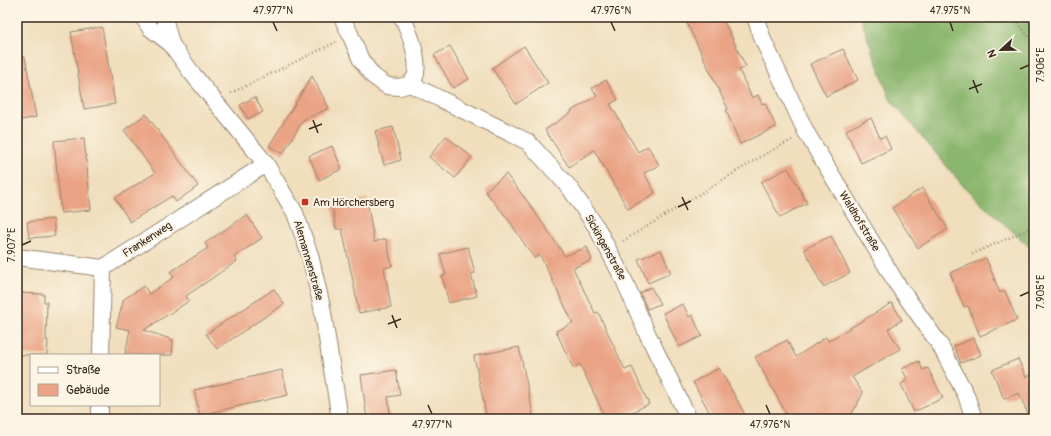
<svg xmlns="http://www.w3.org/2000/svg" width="1051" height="436" font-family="Pangolin,sans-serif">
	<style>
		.forest { fill: #8ab66d; stroke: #627046 }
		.building { fill: #eaa384 }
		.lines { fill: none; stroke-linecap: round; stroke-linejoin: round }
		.minor-casing { stroke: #96846e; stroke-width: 18 }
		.path { stroke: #96846e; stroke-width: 2.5; stroke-dasharray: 1 3; stroke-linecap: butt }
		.minor { stroke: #fff; stroke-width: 16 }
		.ticks { fill: none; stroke: #3b2a1e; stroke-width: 1.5 }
		.poi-dot { fill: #c8321e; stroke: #fcf5e5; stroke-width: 1.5 }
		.labels { text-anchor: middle; stroke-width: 4; stroke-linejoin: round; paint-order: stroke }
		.poi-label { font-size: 11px; fill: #3b2a1e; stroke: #fcf5e5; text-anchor: start }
		.street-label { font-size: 11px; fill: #3b2a1e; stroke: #fcf5e5 }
		.neatline { fill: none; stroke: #3b2a1e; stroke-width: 1.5 }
		.ticks-label { font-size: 10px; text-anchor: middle; fill: #3b2a1e }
	</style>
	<rect width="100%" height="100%" fill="#fcf5e5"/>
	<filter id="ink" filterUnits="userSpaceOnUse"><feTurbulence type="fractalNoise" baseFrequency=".025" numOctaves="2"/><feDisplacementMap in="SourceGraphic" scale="8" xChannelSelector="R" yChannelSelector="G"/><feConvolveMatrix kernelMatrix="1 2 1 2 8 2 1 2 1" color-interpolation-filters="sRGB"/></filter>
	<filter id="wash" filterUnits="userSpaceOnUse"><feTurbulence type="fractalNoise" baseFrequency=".012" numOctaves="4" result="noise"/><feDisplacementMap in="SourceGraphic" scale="16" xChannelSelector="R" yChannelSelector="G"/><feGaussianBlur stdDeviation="0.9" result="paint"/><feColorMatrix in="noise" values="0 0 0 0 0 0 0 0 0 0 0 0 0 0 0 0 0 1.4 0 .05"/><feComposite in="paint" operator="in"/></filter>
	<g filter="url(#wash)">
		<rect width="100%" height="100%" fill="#f0debd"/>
		<polygon class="forest" points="860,17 1034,17 1034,251 965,188 890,99"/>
		<g id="blocks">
			<g class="building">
				<polygon points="684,17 722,17 746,67 739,70 752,98 758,95 762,104 765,103 776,127 740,144 726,110 728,109"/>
				<polygon points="102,27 115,104 84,109 71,32"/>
				<polygon points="450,46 469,79 453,88 434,55"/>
				<polygon points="524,46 548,83 516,104 492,68"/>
				<polygon points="843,49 858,80 826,96 810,64"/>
				<polygon points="17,57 25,57 36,117 17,121"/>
				<polygon points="312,76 329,108 303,120 283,154 269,146"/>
				<polygon points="606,80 618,100 610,104 638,152 648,146 659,165 644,173 655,193 628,209 594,150 569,167 545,130 572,112 571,111 597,96 592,88"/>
				<polygon points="255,97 263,112 248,119 240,105"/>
				<polygon points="146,114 198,186 176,202 172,196 130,222 115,198 155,173 124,130"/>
				<polygon points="871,118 880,138 885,136 891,149 861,163 846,130"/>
				<polygon points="393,127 401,160 384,165 375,131"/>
				<polygon points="446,136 472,157 455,178 429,157"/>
				<polygon points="84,138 91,210 61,213 54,141"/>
				<polygon points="332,146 342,169 319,180 309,156"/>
				<polygon points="788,168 807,203 780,217 761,182"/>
				<polygon points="506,174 528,202 565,256 587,247 592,260 573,268 595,313 598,312 625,370 632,367 649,404 617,419 606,419 580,364 573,368 556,331 573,323 540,255 534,258 508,219 485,191"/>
				<polygon points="922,188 948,229 918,248 892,208"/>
				<polygon points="367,199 374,242 386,239 392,266 384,268 391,307 359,313 353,281 342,229 336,229 332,205"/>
				<polygon points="247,215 262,238 234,257 237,261 186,296 189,301 144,330 173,340 172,355 125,355 130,330 116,327 124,299 144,286 149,294 174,277 170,272 208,248 205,243"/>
				<polygon points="53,219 55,236 29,238 27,222"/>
				<polygon points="831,236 850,273 823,287 804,249"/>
				<polygon points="468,247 475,273 471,274 477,296 449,303 442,276 446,275 440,254"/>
				<polygon points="661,250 671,273 648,283 638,259"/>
				<polygon points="986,258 1000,293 1005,291 1017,320 980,336 968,306 964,307 950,273"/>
				<polygon points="651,287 660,304 647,309 640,293"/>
				<polygon points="274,289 284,304 217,349 206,334"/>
				<polygon points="17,293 44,294 44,302 47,302 46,340 48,340 47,355 17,355"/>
				<polygon points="892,303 902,320 888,329 900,349 852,377 863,393 849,419 789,419 755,357 787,340 796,357 826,337 828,341"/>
				<polygon points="683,304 689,317 692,315 702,336 679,347 663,313"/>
				<polygon points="974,338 981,355 961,363 954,346"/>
				<polygon points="519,347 534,419 487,419 474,356"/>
				<polygon points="1018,359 1026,377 1034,374 1034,419 1030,419 1019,393 1004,399 992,370"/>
				<polygon points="919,361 923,370 928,368 943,398 914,412 901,384 908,380 902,369"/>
				<polygon points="719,368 741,407 747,419 713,419 693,382"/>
				<polygon points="282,370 288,395 200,415 194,390"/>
				<polygon points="396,370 400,395 388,397 391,419 367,419 361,375"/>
			</g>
		</g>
	</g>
	<g filter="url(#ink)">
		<use href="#blocks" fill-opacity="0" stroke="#96846e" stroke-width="1"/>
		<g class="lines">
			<defs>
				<g id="minor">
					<polyline points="143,17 150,28 171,44 191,72 266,164 295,213 310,255 322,307 340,419"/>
					<polyline points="164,17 171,44"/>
					<path d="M342 17 350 34 361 60 373 76 387 86 400 87 410 84C412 81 416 77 416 73 419 58 409 30 402 17"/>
					<polyline points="755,17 764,42 806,132 897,284 940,345 966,395 974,419"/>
					<polyline points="410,84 528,142 569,187 597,228 624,280 647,333 689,419"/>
					<polyline points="17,257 103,268"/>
					<polyline points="103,268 266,164"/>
					<polyline points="101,355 103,268"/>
					<polyline points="100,419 100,405"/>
				</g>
			</defs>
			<use href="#minor" class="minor-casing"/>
			<g class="path">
				<polyline points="1013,17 1034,43"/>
				<polyline points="231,93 336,42"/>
				<polyline points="623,241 765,154 792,140"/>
				<polyline points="972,254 1034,227"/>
				<polyline points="1027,419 1034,417"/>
			</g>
			<use href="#minor" class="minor"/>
		</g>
	</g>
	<path class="ticks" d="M273 22 277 31M611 22 615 31M950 22 953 31M1020 69 1029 65M973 80 978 93M969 89 982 84M313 120 318 133M309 129 322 124M682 197 688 210M678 207 691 201M22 245 31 241M1020 296 1029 292M392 315 397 328M388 324 401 319M428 405 432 414M766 405 770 414"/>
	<rect class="poi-dot" x="301" y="198" width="8" height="8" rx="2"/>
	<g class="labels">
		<g class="poi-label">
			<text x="313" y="206">Am Hörchersberg</text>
		</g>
		<g class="street-label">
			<text transform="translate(860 221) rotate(59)" y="4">Waldhofstraße</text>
			<text transform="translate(147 239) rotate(-33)" y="4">Frankenweg</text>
			<text transform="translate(606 247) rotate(61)" y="4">Sickingenstraße</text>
			<text transform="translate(309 260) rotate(74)" y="4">Alemannenstraße</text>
		</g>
	</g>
	<rect width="1051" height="436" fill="none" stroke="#fcf5e5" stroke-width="44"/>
	<rect x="30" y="354" width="130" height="52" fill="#fcf5e5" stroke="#afa495"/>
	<rect x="38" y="367" width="20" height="6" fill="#ffffff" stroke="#afa495"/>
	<text x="66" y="374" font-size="12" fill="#3b2a1e">Straße</text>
	<rect x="38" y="384" width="20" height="12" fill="#eaa384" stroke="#afa495"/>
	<text x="66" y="394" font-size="12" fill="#3b2a1e">Gebäude</text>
	<g transform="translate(1001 50) rotate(248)" stroke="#fcf5e5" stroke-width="3" paint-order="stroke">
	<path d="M0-3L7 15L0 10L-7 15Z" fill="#3b2a1e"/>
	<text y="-6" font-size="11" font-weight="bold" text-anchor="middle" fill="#3b2a1e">N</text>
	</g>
	<rect x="22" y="22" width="1007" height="392" class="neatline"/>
	<g class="ticks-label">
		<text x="273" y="14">47.977°N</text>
		<text x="611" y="14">47.976°N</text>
		<text x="950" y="14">47.975°N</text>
		<text transform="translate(1040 65) rotate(-90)" y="4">7.906°E</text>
		<text transform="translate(11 245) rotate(-90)" y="4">7.907°E</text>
		<text transform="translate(1040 292) rotate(-90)" y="4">7.905°E</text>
		<text x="432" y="428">47.977°N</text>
		<text x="770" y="428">47.976°N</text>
	</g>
</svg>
